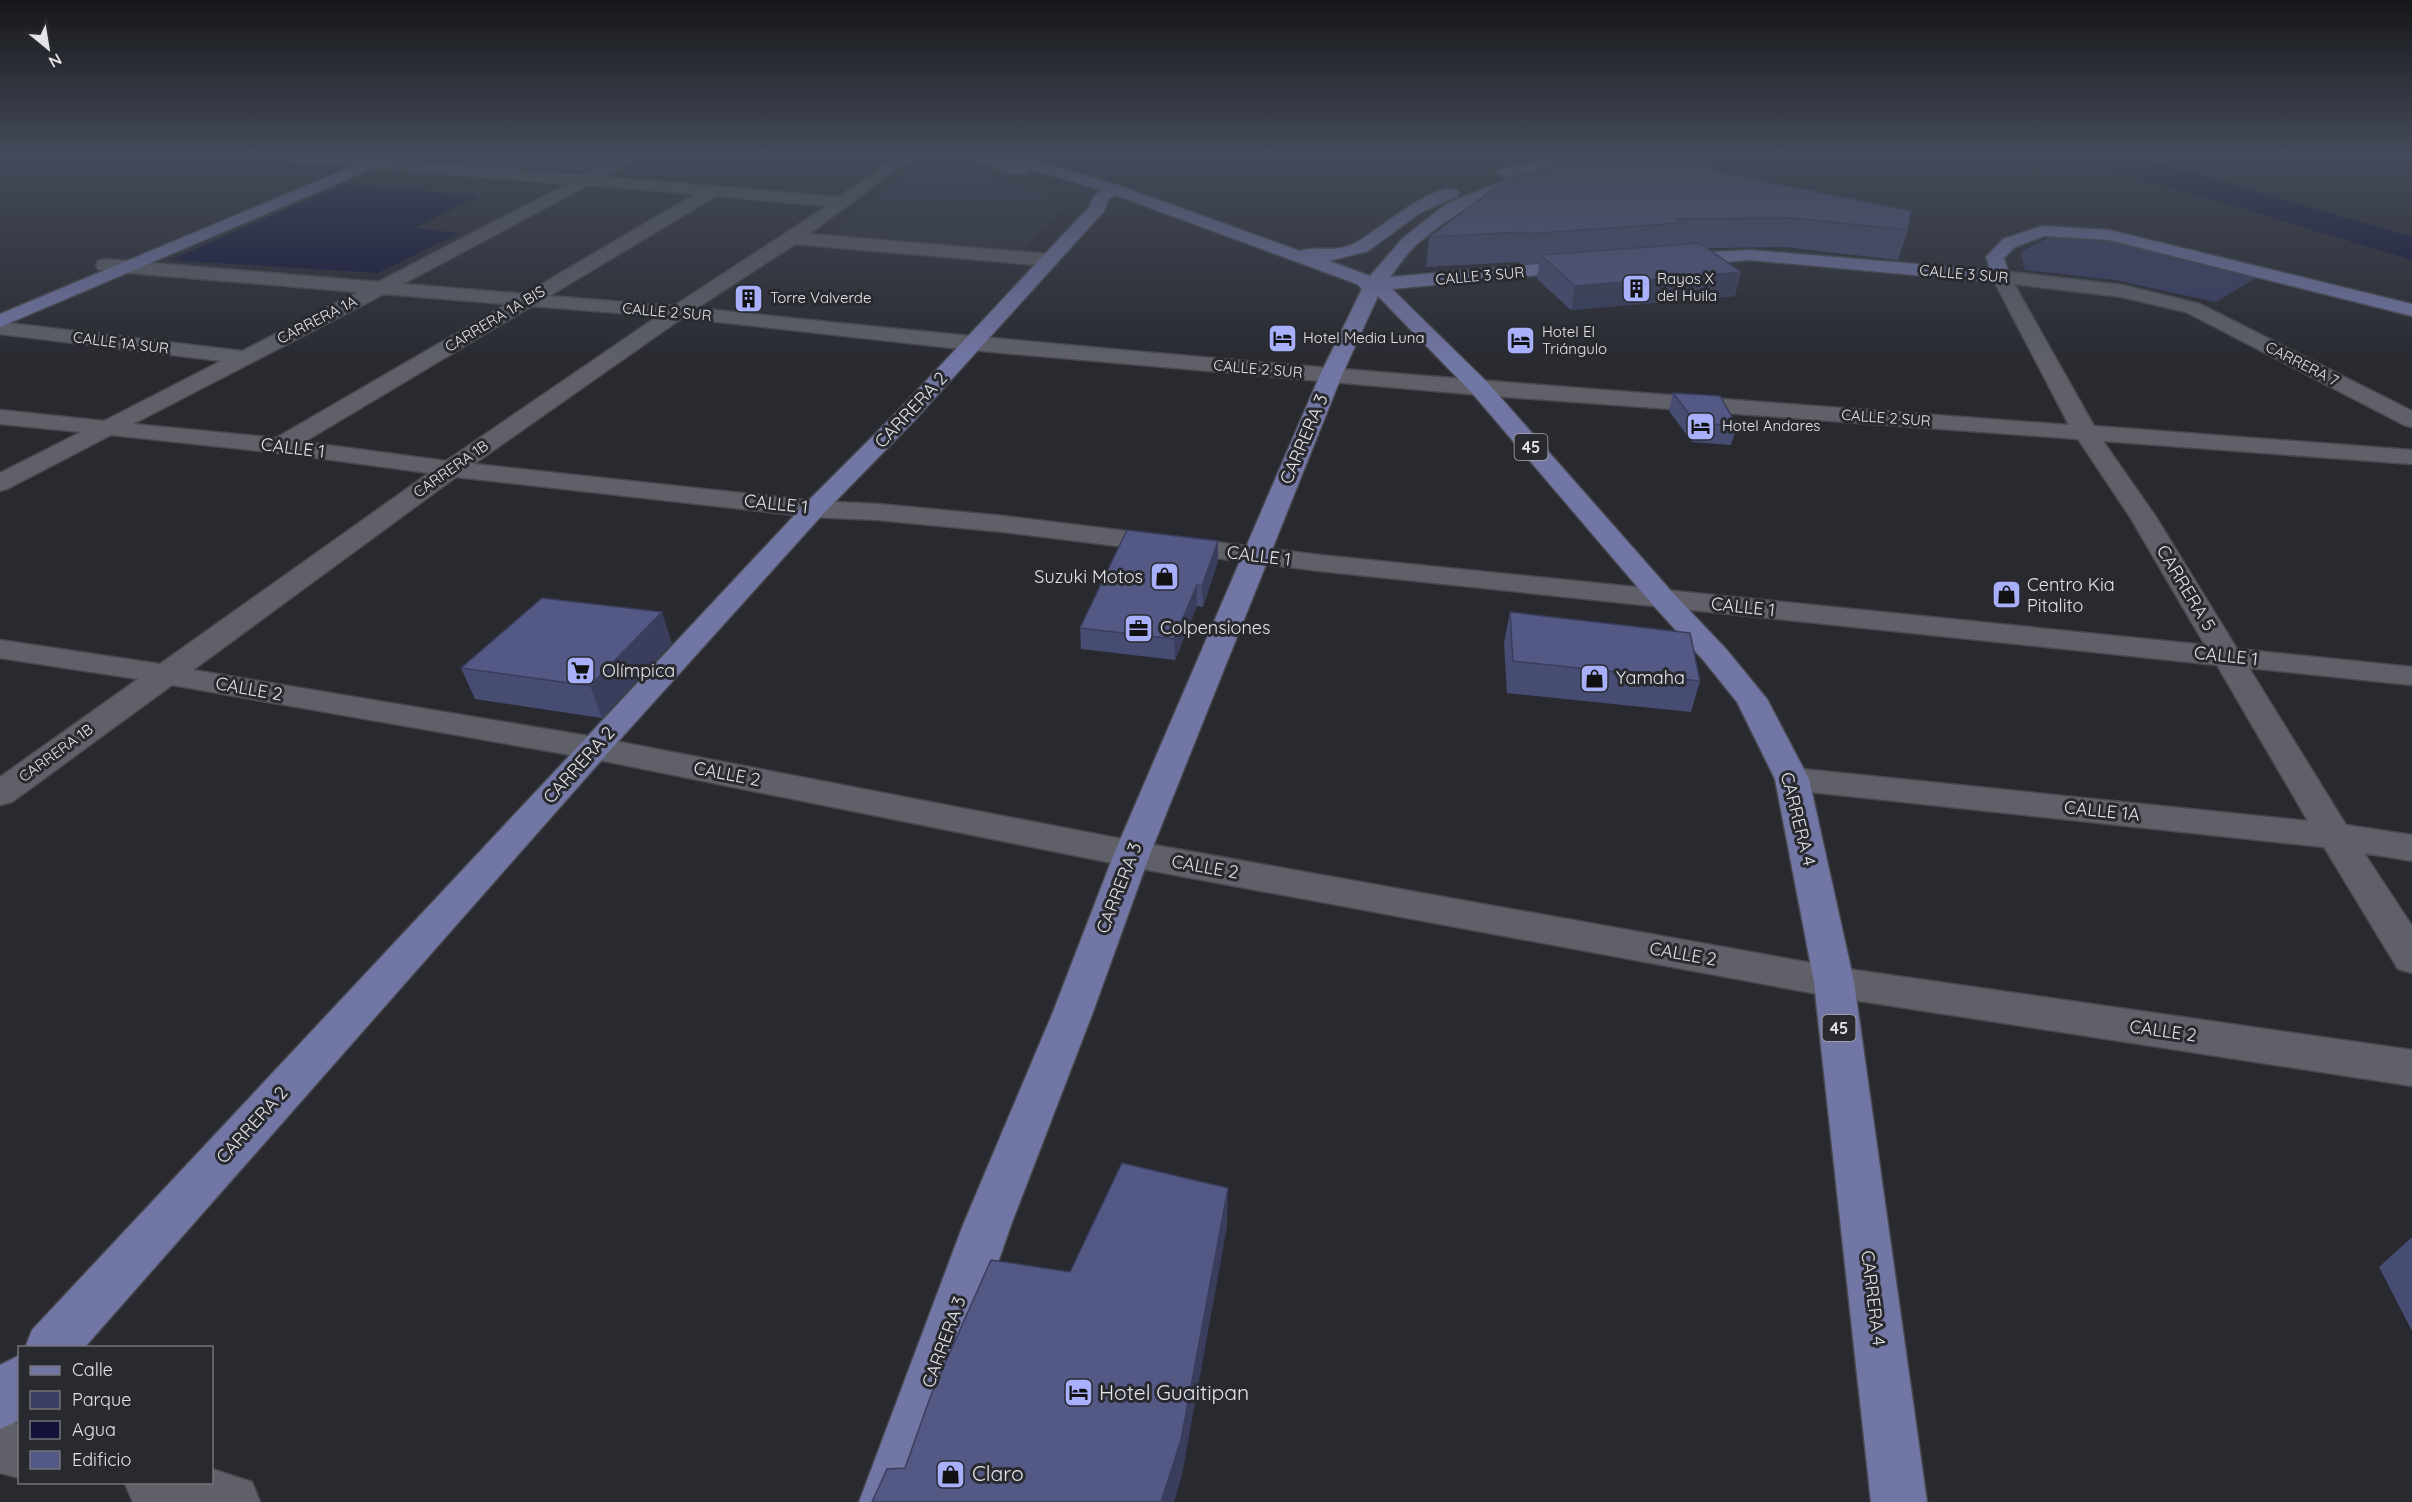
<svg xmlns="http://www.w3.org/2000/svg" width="2412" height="1502" font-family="Quicksand,sans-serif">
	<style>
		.built { fill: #30313e }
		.green { fill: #3a3e64 }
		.water { fill: #131238 }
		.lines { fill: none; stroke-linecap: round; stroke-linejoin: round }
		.river { fill: #131238; fill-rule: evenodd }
		.minor-casing { stroke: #48494e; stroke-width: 3 }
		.major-casing { stroke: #48494e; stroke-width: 3 }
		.minor { fill: #5f6068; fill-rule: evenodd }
		.major { fill: #7276a4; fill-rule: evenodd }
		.wall { fill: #474c72 }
		.shaded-wall { fill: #3a3e5c }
		.building { fill: #535884; stroke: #3a3e5c; stroke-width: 1.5 }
		.labels { text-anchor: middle; stroke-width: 6; stroke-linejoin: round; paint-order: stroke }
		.far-street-label { font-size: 15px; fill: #e3e4e8; stroke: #292a30 }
		.far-poi-label { font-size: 15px; fill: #e3e4e8; stroke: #292a30; text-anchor: start }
		.shield { fill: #292a30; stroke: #abacb1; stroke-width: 1.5 }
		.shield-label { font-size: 16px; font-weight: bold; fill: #e3e4e8 }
		.street-label { font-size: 18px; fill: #e3e4e8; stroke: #292a30 }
		.poi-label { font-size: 18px; fill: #e3e4e8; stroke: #292a30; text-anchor: start }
		.near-poi-label { font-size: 21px; fill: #e3e4e8; stroke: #292a30; text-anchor: start }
	</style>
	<rect width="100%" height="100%" fill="#292a30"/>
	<g class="built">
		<polygon points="931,155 1070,203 1020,252 829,235"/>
		<polygon points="1038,155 1235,155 1111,175"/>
	</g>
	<polygon class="green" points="2050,237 2109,239 2257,277 2216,302 2115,280 2025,270 2021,252"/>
	<polygon class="water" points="345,184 479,196 415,228 460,233 378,273 170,260"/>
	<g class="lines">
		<polygon class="river" points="2083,155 2132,155 2412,237 2412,260 2088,162"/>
		<defs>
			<g id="minor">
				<path d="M272 155H332L583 175 623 155H641L639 158 604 177 839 197 899 155H916L809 234 1049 254 1056 256 1058 260 1056 264 1049 266 795 244 697 308C1154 358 1611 391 2069 425L1992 277 1994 273 2001 271 2122 285 2200 304 2412 411V427L2404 425 2186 312 2122 297 2014 284 2094 426 2412 450V464L2103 441 2156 517 2237 649 2412 667V685L2249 668 2346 825 2412 835V861L2364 853 2412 926V973L2398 969 2324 847 1792 790 1780 787 1775 779 1780 771 1792 768 2308 821 2217 665 1320 571 1004 532 878 520 814 517 456 477 193 670 594 737 1132 841 1834 967 2412 1050V1086L1834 997 1132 867 594 759 172 685 12 802 0 805V777L138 679 0 658V640L160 664 429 473 280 453 111 435 9 488 0 491V473L81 432 0 424V410L104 421 221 361 0 334V322L242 351 358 292 105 271 98 269 96 265 98 261 105 259 378 282 567 184 280 160ZM588 185 695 194 525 294 403 284ZM716 196 827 206 674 306 549 296ZM384 294 507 304 276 438 133 424ZM532 306 658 316 446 461 304 442ZM682 318 971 350 1480 395 2078 439 2130 517 2205 645 1320 555 1004 516 878 504 814 501 474 464Z"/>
				<polygon points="0,1419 20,1424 20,1478 0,1473"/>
				<polygon points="212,1469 252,1482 260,1502 133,1502 124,1482 212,1482"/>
			</g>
			<g id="major">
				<polygon points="385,155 408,155 405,158 378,166 0,327 0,314 368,160"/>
				<path d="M964 155H987L995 157 994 155H1016L1120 186 1300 251C1317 245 1336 254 1355 243 1379 231 1429 183 1457 190L1459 193 1457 196 1420 213 1368 251 1329 261 1370 276 1403 238 1446 204 1508 179 1533 172 1539 174 1541 177 1539 180C1493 192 1451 213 1416 245 1406 254 1398 267 1390 277L1584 260 1591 262 1593 266 1591 270 1392 289 1488 383 1672 592 1726 649 1767 699 1809 779 1854 982 1927 1502H1871L1814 982 1775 779 1737 702 1704 661 1652 604 1472 393 1378 296 1342 375 1150 854 1093 1012 1011 1225 915 1502H859L963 1225 1053 1012 1114 854 1320 375 1362 289 1357 284 1115 195 1109 199 1104 211 912 423 823 514 606 755 84 1348H25L32 1330 805 504 896 413 1090 206 1093 197 1101 190 1028 168 1030 171 1028 174H1016L967 158Z"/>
				<polygon points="1560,155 1585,155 1582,158 1505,178 1497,173 1499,170"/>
				<polygon points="2042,226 2109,230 2412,304 2412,316 2109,240 2044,236 2015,247 2004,258 2010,277 2008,281 2001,283 1750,260 1674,266 1667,264 1665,260 1667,256 1674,254 1750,250 1990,270 1986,257 2003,239"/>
				<polygon points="20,1355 20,1420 0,1429 0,1365"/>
			</g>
		</defs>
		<use href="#minor" class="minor-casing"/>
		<use href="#major" class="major-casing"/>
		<use href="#minor" class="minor"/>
		<use href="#major" class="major"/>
	</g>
	<g class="wall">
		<polygon points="429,155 622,155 587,171 430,159"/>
		<polygon points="1719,172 1908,230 1898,260 1785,247 1707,248 1735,296 1571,310 1537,279 1539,263 1521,264 1518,262 1426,267 1429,237"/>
		<polygon points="1673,393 1737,426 1731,445 1692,442 1669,411"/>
		<polygon points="1218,561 1203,607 1197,606 1175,660 1081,649 1080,628"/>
		<polygon points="1510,612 1700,681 1691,712 1507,693 1504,643"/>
		<polygon points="672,643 602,718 475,699 461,668"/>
		<polygon points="2412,1237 2412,1331 2379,1267"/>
	</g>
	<g class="shaded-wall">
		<polygon points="582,155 622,155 587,171"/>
		<polygon points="1741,272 1735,296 1571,310 1575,286"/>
		<polygon points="1218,541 1218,561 1203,607 1202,586"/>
		<polygon points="1197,585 1197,606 1175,660 1174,639"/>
		<polygon points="662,612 672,643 602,718 590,686"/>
		<polygon points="1228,1188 1227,1227 1182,1475 1174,1502 1161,1502"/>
	</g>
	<g class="building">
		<polygon points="1587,155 1671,155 1689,156 1719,172 1911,211 1908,230 1793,218 1676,219 1682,223 1525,234 1523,232 1429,237 1502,183"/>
		<polygon points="1700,243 1741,272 1575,286 1541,255"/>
		<polygon points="1673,393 1720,396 1737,426 1696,423"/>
		<polygon points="1127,530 1218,541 1202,586 1197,585 1174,639 1080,628"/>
		<polygon points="542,598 662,612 590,686 461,668"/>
		<polygon points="1510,612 1690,633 1700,681 1513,661"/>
		<polygon points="1122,1163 1228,1188 1181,1440 1161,1502 872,1502 887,1469 905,1468 931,1395 991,1260 1070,1272"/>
	</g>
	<linearGradient id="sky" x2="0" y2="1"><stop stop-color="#17171a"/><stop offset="0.42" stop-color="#434a59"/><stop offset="1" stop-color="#434a59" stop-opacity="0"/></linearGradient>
	<rect width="2412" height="365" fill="url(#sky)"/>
	<defs>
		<symbol id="building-square" viewBox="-11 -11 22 22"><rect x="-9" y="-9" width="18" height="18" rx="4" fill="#a8b0fc" stroke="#292a30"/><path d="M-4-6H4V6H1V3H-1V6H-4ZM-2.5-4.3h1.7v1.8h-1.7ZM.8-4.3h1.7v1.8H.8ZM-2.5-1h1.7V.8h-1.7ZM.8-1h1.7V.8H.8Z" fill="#111"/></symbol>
		<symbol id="hotel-square" viewBox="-11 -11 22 22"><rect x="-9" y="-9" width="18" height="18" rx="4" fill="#a8b0fc" stroke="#292a30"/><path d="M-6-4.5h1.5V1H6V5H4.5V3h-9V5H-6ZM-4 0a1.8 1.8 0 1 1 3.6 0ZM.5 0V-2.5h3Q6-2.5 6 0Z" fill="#111"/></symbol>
		<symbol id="shop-square" viewBox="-11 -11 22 22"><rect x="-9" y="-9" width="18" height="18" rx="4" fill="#a8b0fc" stroke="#292a30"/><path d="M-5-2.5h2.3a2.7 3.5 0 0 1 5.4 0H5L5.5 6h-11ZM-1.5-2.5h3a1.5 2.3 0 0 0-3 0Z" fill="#111"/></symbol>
		<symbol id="office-square" viewBox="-11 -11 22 22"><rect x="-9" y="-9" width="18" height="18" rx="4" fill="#a8b0fc" stroke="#292a30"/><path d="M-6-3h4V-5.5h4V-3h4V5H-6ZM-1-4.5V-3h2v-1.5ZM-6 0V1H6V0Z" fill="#111"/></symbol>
		<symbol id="supermarket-square" viewBox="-11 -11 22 22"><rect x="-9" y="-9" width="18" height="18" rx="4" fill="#a8b0fc" stroke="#292a30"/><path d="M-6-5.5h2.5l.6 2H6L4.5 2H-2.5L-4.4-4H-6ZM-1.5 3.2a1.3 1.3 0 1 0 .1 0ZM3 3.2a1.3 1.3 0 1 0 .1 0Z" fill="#111"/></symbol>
	</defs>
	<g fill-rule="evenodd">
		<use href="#building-square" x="1620" y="272" width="33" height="33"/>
		<use href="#building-square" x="732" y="282" width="33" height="33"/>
		<use href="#hotel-square" x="1266" y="322" width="33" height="33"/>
		<use href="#hotel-square" x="1504" y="324" width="33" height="33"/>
		<use href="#hotel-square" x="1684" y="410" width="33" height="33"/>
		<use href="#shop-square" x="1148" y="560" width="33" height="33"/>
		<use href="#shop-square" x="1990" y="578" width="33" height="33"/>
		<use href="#office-square" x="1122" y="612" width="33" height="33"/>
		<use href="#supermarket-square" x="564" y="654" width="33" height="33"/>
		<use href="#shop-square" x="1578" y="662" width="33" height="33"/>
		<use href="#hotel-square" x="1062" y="1376" width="33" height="33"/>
		<use href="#shop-square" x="934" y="1458" width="33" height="33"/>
	</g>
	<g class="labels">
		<g class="far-street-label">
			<text transform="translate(1964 274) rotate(5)" y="5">CALLE 3 SUR</text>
			<text transform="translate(1480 276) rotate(-5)" y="5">CALLE 3 SUR</text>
			<text transform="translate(667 312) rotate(5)" y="5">CALLE 2 SUR</text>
			<text transform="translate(495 319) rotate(-31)" y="5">CARRERA 1A BIS</text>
			<text transform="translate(317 320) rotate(-27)" y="5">CARRERA 1A</text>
			<text transform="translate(121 343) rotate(7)" y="5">CALLE 1A SUR</text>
			<text transform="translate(2302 364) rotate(27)" y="5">CARRERA 7</text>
			<text transform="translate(1258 369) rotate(5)" y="5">CALLE 2 SUR</text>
			<text transform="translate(1886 418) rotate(4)" y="5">CALLE 2 SUR</text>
			<text transform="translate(451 469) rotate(-35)" y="5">CARRERA 1B</text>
			<text transform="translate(56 753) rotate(-36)" y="5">CARRERA 1B</text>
		</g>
		<g class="far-poi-label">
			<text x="1657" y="284">Rayos X<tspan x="1657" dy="17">del Huila</tspan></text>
			<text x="770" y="303">Torre Valverde</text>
			<text x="1542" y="337">Hotel El<tspan x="1542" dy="17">Triángulo</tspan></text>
			<text x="1303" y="343">Hotel Media Luna</text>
			<text x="1722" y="431">Hotel Andares</text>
		</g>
		<g class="shield">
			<rect x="1514.5" y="434" width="33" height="26" rx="4.5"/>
			<rect x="1822.5" y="1015" width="33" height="26" rx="4.5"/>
		</g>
		<g class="shield-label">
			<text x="1531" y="453">45</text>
			<text x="1839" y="1034">45</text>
		</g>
		<g class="street-label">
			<text transform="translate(911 410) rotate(-47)" y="6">CARRERA 2</text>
			<text transform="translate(1304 439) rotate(-67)" y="6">CARRERA 3</text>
			<text transform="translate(293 448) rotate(7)" y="6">CALLE 1</text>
			<text transform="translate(776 504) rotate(6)" y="6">CALLE 1</text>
			<text transform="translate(1259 556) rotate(7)" y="6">CALLE 1</text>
			<text transform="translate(2186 588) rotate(59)" y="6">CARRERA 5</text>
			<text transform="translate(1743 607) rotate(6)" y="6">CALLE 1</text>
			<text transform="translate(2226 656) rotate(6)" y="6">CALLE 1</text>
			<text transform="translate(249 689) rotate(10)" y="6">CALLE 2</text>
			<text transform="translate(579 765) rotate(-48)" y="6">CARRERA 2</text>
			<text transform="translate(727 774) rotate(11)" y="6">CALLE 2</text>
			<text transform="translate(2102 811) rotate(6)" y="6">CALLE 1A</text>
			<text transform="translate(1798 819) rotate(76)" y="6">CARRERA 4</text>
			<text transform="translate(1205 867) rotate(10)" y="6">CALLE 2</text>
			<text transform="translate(1119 888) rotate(-69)" y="6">CARRERA 3</text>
			<text transform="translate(1683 954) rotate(10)" y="6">CALLE 2</text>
			<text transform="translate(2163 1031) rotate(8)" y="6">CALLE 2</text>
			<text transform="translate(252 1125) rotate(-48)" y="6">CARRERA 2</text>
			<text transform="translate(1873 1298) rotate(83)" y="6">CARRERA 4</text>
			<text transform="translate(944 1342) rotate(-70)" y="6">CARRERA 3</text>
		</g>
		<g class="poi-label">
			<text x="1143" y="583" text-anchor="end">Suzuki Motos</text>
			<text x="2027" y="591">Centro Kia<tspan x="2027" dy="21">Pitalito</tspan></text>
			<text x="1160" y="634">Colpensiones</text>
			<text x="602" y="677">Olímpica</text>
			<text x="1616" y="684">Yamaha</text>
		</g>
		<g class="near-poi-label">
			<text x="1099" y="1400">Hotel Guaitipan</text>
			<text x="972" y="1481">Claro</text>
		</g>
	</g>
	<rect x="18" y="1346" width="195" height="138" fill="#292a30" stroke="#73747a" stroke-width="1.5"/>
	<rect x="30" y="1366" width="30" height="9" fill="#7276a4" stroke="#73747a" stroke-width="1.5"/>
	<text x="72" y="1376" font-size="18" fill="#e3e4e8">Calle</text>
	<rect x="30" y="1391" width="30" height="18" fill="#3a3e64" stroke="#73747a" stroke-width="1.5"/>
	<text x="72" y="1406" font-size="18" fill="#e3e4e8">Parque</text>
	<rect x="30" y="1421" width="30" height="18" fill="#131238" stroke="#73747a" stroke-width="1.5"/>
	<text x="72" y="1436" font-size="18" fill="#e3e4e8">Agua</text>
	<rect x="30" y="1451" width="30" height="18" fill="#535884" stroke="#73747a" stroke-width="1.5"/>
	<text x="72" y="1466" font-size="18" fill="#e3e4e8">Edificio</text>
	<g transform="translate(48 48) rotate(150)" stroke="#292a30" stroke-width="4.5" paint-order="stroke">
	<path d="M0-4.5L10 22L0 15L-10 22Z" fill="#e3e4e8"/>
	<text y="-9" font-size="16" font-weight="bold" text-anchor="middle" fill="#e3e4e8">N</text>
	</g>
</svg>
